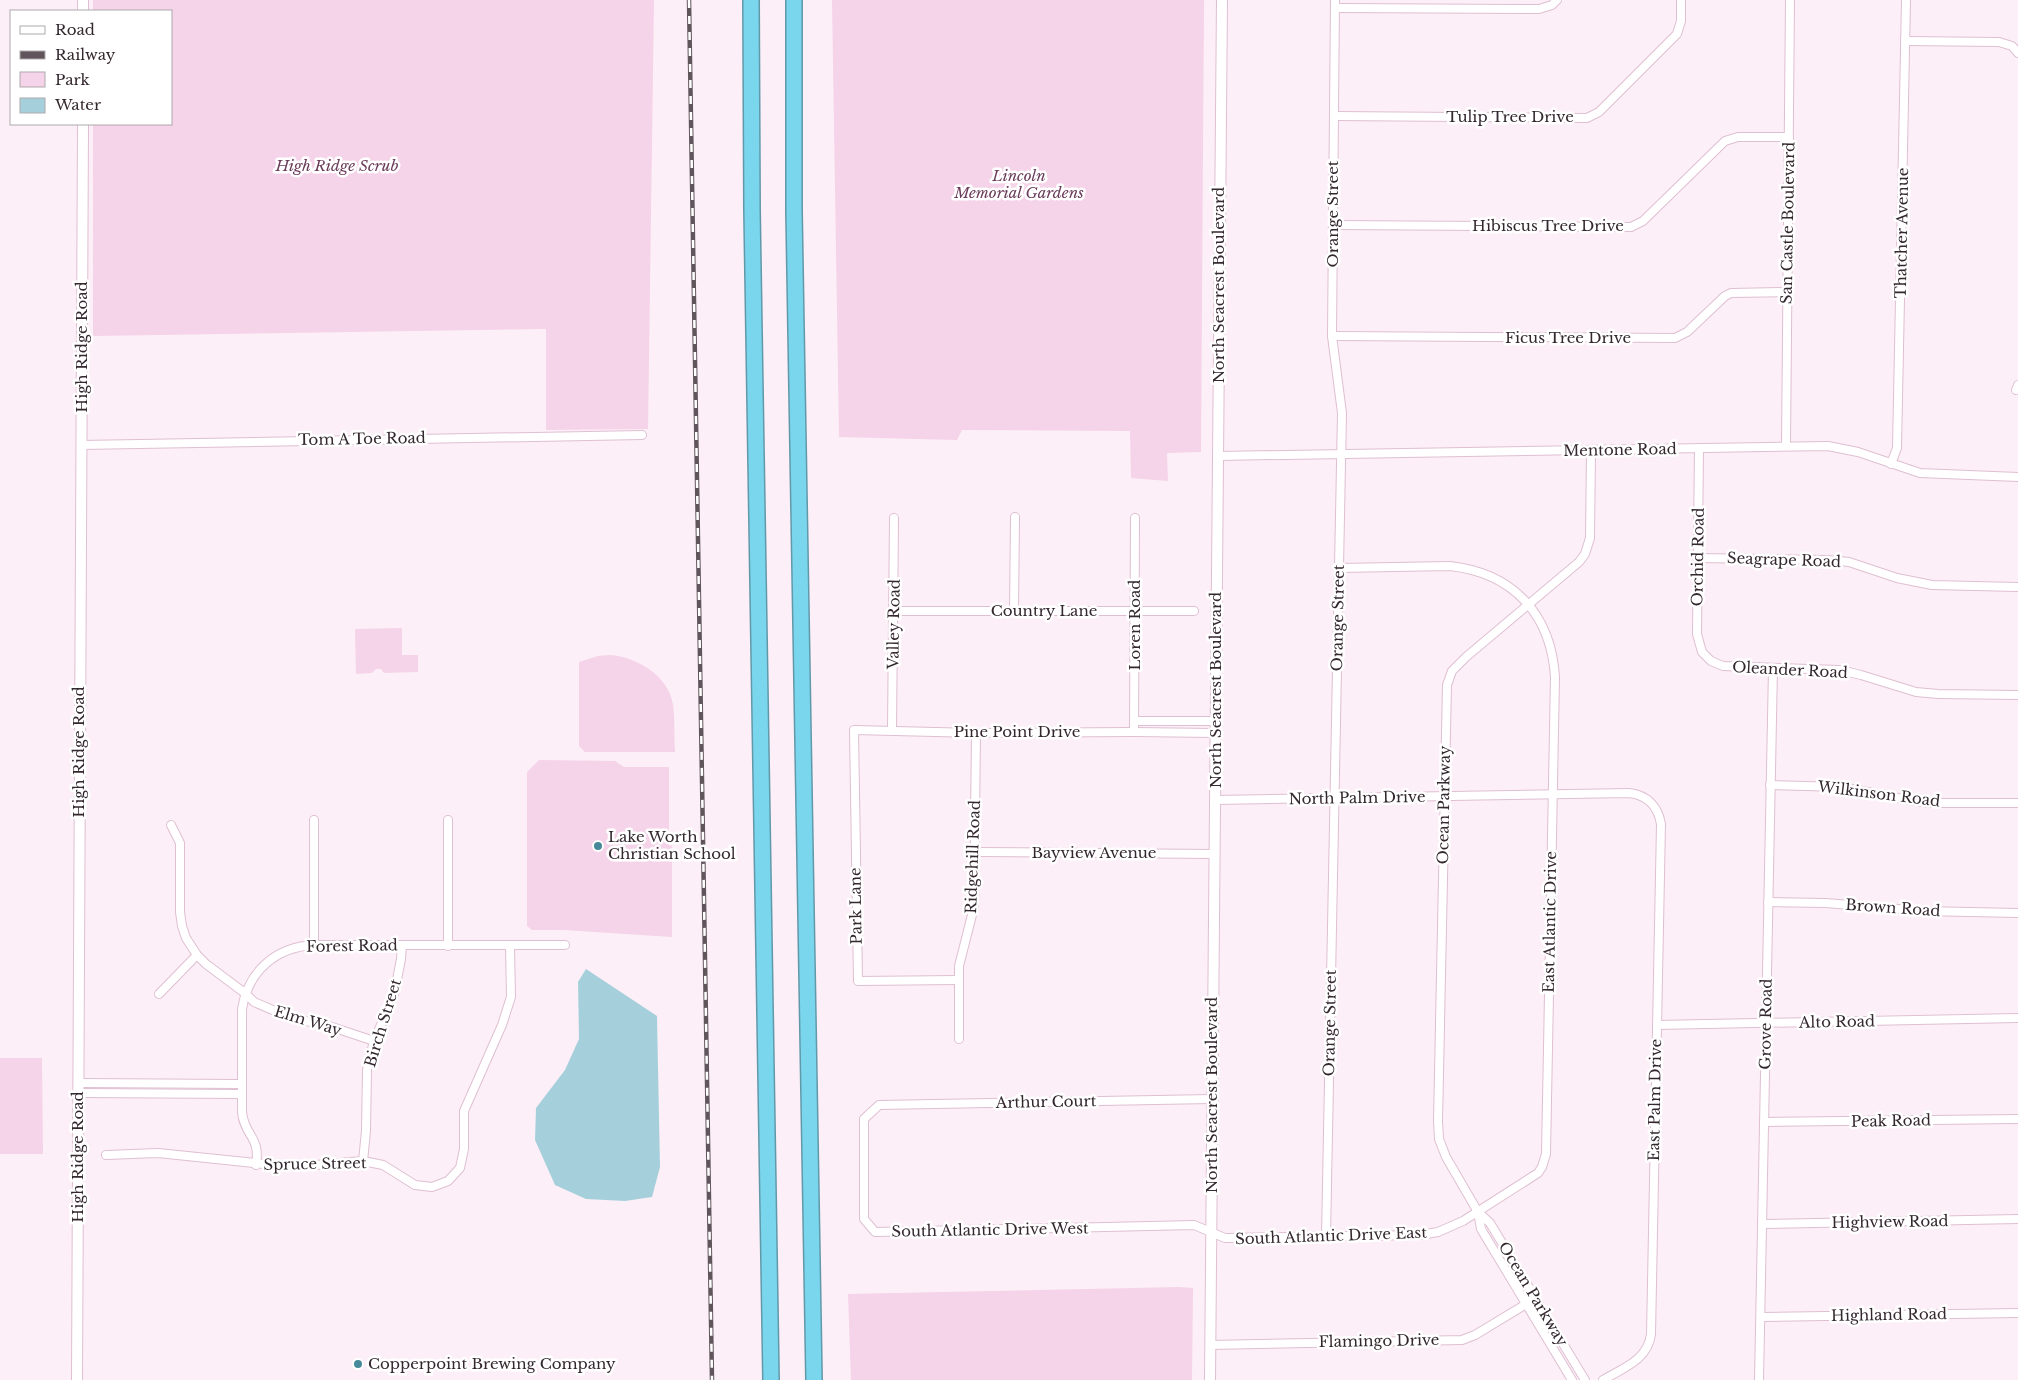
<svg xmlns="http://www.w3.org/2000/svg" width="2018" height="1380" font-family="'Libre Baskerville',serif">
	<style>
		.green { fill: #f5d3e8 }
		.water { fill: #a5d0db }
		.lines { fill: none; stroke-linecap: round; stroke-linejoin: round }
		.minor-casing { stroke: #dfbfd2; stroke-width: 10 }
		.tertiary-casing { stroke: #dfbfd2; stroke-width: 12 }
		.motorway-casing { stroke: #6299aa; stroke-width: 18 }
		.minor { stroke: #fff; stroke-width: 8 }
		.tertiary { stroke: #fff; stroke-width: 10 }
		.motorway { stroke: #7ad6ec; stroke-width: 15 }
		.rail-casing { stroke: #61555c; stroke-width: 4.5 }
		.rail { stroke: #fff; stroke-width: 2.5; stroke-dasharray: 8; stroke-linecap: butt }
		.poi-dot { fill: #468998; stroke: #fff; stroke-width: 2 }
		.labels { text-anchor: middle; stroke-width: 5; stroke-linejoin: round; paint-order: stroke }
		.street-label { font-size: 15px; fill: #34282f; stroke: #fff }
		.park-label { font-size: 15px; font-style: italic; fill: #6a3c5a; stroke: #fff }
		.poi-label { font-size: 15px; fill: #34282f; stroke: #fff; text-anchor: start }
	</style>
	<rect width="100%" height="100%" fill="#fceff7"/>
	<g class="green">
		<polygon points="93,0 654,0 648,429 546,430 546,329 93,336 93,124 171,124 171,11 93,11"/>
		<polygon points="832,0 1204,0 1201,452 1167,453 1168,481 1131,478 1130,431 962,430 957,440 839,437"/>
		<polygon points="402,628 402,655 418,655 418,672 384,673 381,669 376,669 372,673 356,674 355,629"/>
		<path d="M610 655C637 657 669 676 673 705 675 720 674 737 675 752H585L579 746V662L598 656Z"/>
		<polygon points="539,760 615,761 624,767 669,767 669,845 672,846 672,937 564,930 532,930 527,926 527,772"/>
		<polygon points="0,1058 42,1058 43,1154 0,1154"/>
		<polygon points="1179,1287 1193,1288 1192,1380 851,1380 848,1294"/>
	</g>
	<polygon class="water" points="586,969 657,1016 660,1167 652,1197 625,1201 586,1199 555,1185 535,1140 536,1108 565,1070 579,1039 578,982"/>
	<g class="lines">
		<defs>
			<g id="minor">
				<polyline points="1335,8 1539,9 1552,5 1557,0"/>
				<polyline points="1905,41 1999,42 2012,46 2018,53"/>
				<polyline points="1334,116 1587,118 1599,112 1677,34 1681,21 1681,0"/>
				<polyline points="1333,225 1631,227 1643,221 1725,141 1738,137 1789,137"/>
				<polyline points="1332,336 1675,338 1687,332 1725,296 1731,293 1787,292"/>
				<polyline points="2016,390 2018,385"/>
				<polyline points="81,445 642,435"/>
				<polyline points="1786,446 1790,0"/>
				<polyline points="1699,448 1697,634 1702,652 1711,661 1723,666 1840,670 1861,675 1916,692 1938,694 2018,695"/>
				<polyline points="1218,456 1828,446 1858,452 1920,473 2018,477"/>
				<polyline points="1891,464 1897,448 1906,0"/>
				<polyline points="1698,558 1827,560 1849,562 1897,578 1932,585 2018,587"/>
				<polyline points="894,611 1194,611"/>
				<polyline points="1014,611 1015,517"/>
				<polyline points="1134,721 1216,721"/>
				<polyline points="892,730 894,518"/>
				<polyline points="1134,732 1135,518"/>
				<polyline points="1770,785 1842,787 1903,799 1930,803 2018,803"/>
				<path d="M1215 800 1629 793C1647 795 1658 806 1661 824L1651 1334C1648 1360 1623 1368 1603 1380"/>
				<polyline points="171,825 180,843 180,912 182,926 186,938 197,955 206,964 246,994 254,1002 289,1017 332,1027 374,1041"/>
				<polyline points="974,852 1214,854"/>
				<polyline points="1768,902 1826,903 1922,911 2018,913"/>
				<polyline points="314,945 314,820"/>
				<polyline points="448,946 448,820"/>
				<polyline points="958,980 858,981 854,730 976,733 1134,732 1215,733"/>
				<polyline points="159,994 197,955"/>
				<polyline points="1657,1025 2018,1018"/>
				<polyline points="959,1039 959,966 974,907 976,733"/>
				<polyline points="79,1083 241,1084"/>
				<polyline points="78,1093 241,1094"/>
				<path d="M1212 1099 879 1105 864 1119V1219L875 1232 1194 1225 1225 1238 1420 1235 1438 1232 1463 1221 1538 1173 1542 1167 1546 1154 1555 677C1551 614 1513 573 1450 566L1339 568"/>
				<polyline points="1764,1122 2018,1119"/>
				<polyline points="106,1155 158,1153 274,1165 316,1165 363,1161 383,1165 415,1185 432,1187 448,1181 460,1168 464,1149 464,1111 502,1025 511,997 510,946"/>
				<polyline points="363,1161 366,1131 367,1070 374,1041 394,995 401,959 402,945"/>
				<path d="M256 1165C261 1136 244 1136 242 1112V1009C248 972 275 947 314 945H565"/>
				<polyline points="1478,1212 1481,1229 1572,1380"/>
				<polyline points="1762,1224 2018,1219"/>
				<polyline points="1326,1236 1342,413 1332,336 1335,0"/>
				<polyline points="1761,1317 2018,1313"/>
				<polyline points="1210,1345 1462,1340 1475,1335 1536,1298"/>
				<polyline points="1585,1380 1490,1223 1478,1212 1446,1157 1439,1139 1438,1121 1447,685 1452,671 1466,657 1579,562 1585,554 1590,538 1591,451"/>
				<polyline points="1759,1380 1773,668"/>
			</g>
			<g id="tertiary">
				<polyline points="83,11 83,0"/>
				<polyline points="77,1380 83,124"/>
				<polyline points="1210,1380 1222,0"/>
			</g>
			<g id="motorway">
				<polyline points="751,0 752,210 771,1380"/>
				<polyline points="794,0 794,212 814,1380"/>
			</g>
		</defs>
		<use href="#minor" class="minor-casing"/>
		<use href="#tertiary" class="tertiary-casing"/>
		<use href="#motorway" class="motorway-casing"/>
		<use href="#minor" class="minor"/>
		<use href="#tertiary" class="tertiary"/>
		<use href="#motorway" class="motorway"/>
		<defs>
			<polyline id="rail" points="689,0 712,1380"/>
		</defs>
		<use href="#rail" class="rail-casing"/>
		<use href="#rail" class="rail"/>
	</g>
	<g class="poi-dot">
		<circle cx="598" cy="846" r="5"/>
		<circle cx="358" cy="1364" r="5"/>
	</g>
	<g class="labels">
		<g class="street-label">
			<text x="1510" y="122">Tulip Tree Drive</text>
			<text transform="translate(1333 214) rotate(-90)" y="5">Orange Street</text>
			<text transform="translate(1788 223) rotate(-89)" y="5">San Castle Boulevard</text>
			<text x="1548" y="231">Hibiscus Tree Drive</text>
			<text transform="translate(1902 233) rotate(-89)" y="5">Thatcher Avenue</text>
			<text transform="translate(1219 285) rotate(-90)" y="5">North Seacrest Boulevard</text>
			<text x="1568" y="343">Ficus Tree Drive</text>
			<text transform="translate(82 347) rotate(-90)" y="5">High Ridge Road</text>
			<text transform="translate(362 439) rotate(-1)" y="5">Tom A Toe Road</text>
			<text transform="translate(1620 450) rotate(-1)" y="5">Mentone Road</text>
			<text transform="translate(1698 557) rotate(-89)" y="5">Orchid Road</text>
			<text transform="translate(1784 560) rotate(2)" y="5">Seagrape Road</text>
			<text x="1044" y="616">Country Lane</text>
			<text transform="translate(1338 618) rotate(-89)" y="5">Orange Street</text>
			<text transform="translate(894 624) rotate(-89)" y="5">Valley Road</text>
			<text transform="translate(1135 625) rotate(-90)" y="5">Loren Road</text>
			<text transform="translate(1790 670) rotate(3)" y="5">Oleander Road</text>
			<text transform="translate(1216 690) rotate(-90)" y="5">North Seacrest Boulevard</text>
			<text x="1017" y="737">Pine Point Drive</text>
			<text transform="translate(79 752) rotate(-90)" y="5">High Ridge Road</text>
			<text transform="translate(1879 794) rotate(7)" y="5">Wilkinson Road</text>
			<text transform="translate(1357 798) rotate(-1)" y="5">North Palm Drive</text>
			<text transform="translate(1444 805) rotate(-89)" y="5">Ocean Parkway</text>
			<text x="1094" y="858">Bayview Avenue</text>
			<text transform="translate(973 857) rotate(-88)" y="5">Ridgehill Road</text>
			<text transform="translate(856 906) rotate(-91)" y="5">Park Lane</text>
			<text transform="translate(1893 908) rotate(4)" y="5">Brown Road</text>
			<text transform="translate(1550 922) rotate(-89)" y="5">East Atlantic Drive</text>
			<text transform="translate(352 946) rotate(-1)" y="5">Forest Road</text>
			<text transform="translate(308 1021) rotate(17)" y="5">Elm Way</text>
			<text transform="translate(1837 1022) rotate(-1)" y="5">Alto Road</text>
			<text transform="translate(383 1023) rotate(-73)" y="5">Birch Street</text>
			<text transform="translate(1330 1023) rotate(-89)" y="5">Orange Street</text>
			<text transform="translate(1766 1024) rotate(-89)" y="5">Grove Road</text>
			<text transform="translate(1212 1095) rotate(-90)" y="5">North Seacrest Boulevard</text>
			<text transform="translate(1655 1100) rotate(-89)" y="5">East Palm Drive</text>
			<text transform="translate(1046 1102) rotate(-1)" y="5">Arthur Court</text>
			<text transform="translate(1891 1121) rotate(-1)" y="5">Peak Road</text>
			<text transform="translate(78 1157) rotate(-90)" y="5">High Ridge Road</text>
			<text transform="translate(315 1164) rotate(-1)" y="5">Spruce Street</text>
			<text transform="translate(1890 1222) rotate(-1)" y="5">Highview Road</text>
			<text transform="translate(990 1230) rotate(-1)" y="5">South Atlantic Drive West</text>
			<text transform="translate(1331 1236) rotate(-2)" y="5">South Atlantic Drive East</text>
			<text transform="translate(1533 1294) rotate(59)" y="5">Ocean Parkway</text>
			<text transform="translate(1889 1315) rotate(-1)" y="5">Highland Road</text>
			<text transform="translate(1379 1341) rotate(-1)" y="5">Flamingo Drive</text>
		</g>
		<g class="park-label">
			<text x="337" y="171">High Ridge Scrub</text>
			<text x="1019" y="181">Lincoln<tspan x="1019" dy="17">Memorial Gardens</tspan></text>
		</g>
		<g class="poi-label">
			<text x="608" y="842">Lake Worth<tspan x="608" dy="17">Christian School</tspan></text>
			<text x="368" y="1369">Copperpoint Brewing Company</text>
		</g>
	</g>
	<rect x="10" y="10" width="162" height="115" fill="#ffffff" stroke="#aea9ac"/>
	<rect x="20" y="26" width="25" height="8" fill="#ffffff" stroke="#aea9ac"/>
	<text x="55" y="35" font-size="15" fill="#34282f">Road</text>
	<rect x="20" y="51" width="25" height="8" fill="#61555c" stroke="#aea9ac"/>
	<text x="55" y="60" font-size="15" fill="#34282f">Railway</text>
	<rect x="20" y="72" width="25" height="15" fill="#f5d3e8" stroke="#aea9ac"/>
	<text x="55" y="85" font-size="15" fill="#34282f">Park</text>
	<rect x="20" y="98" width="25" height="15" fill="#a5d0db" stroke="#aea9ac"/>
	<text x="55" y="110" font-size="15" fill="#34282f">Water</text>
</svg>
